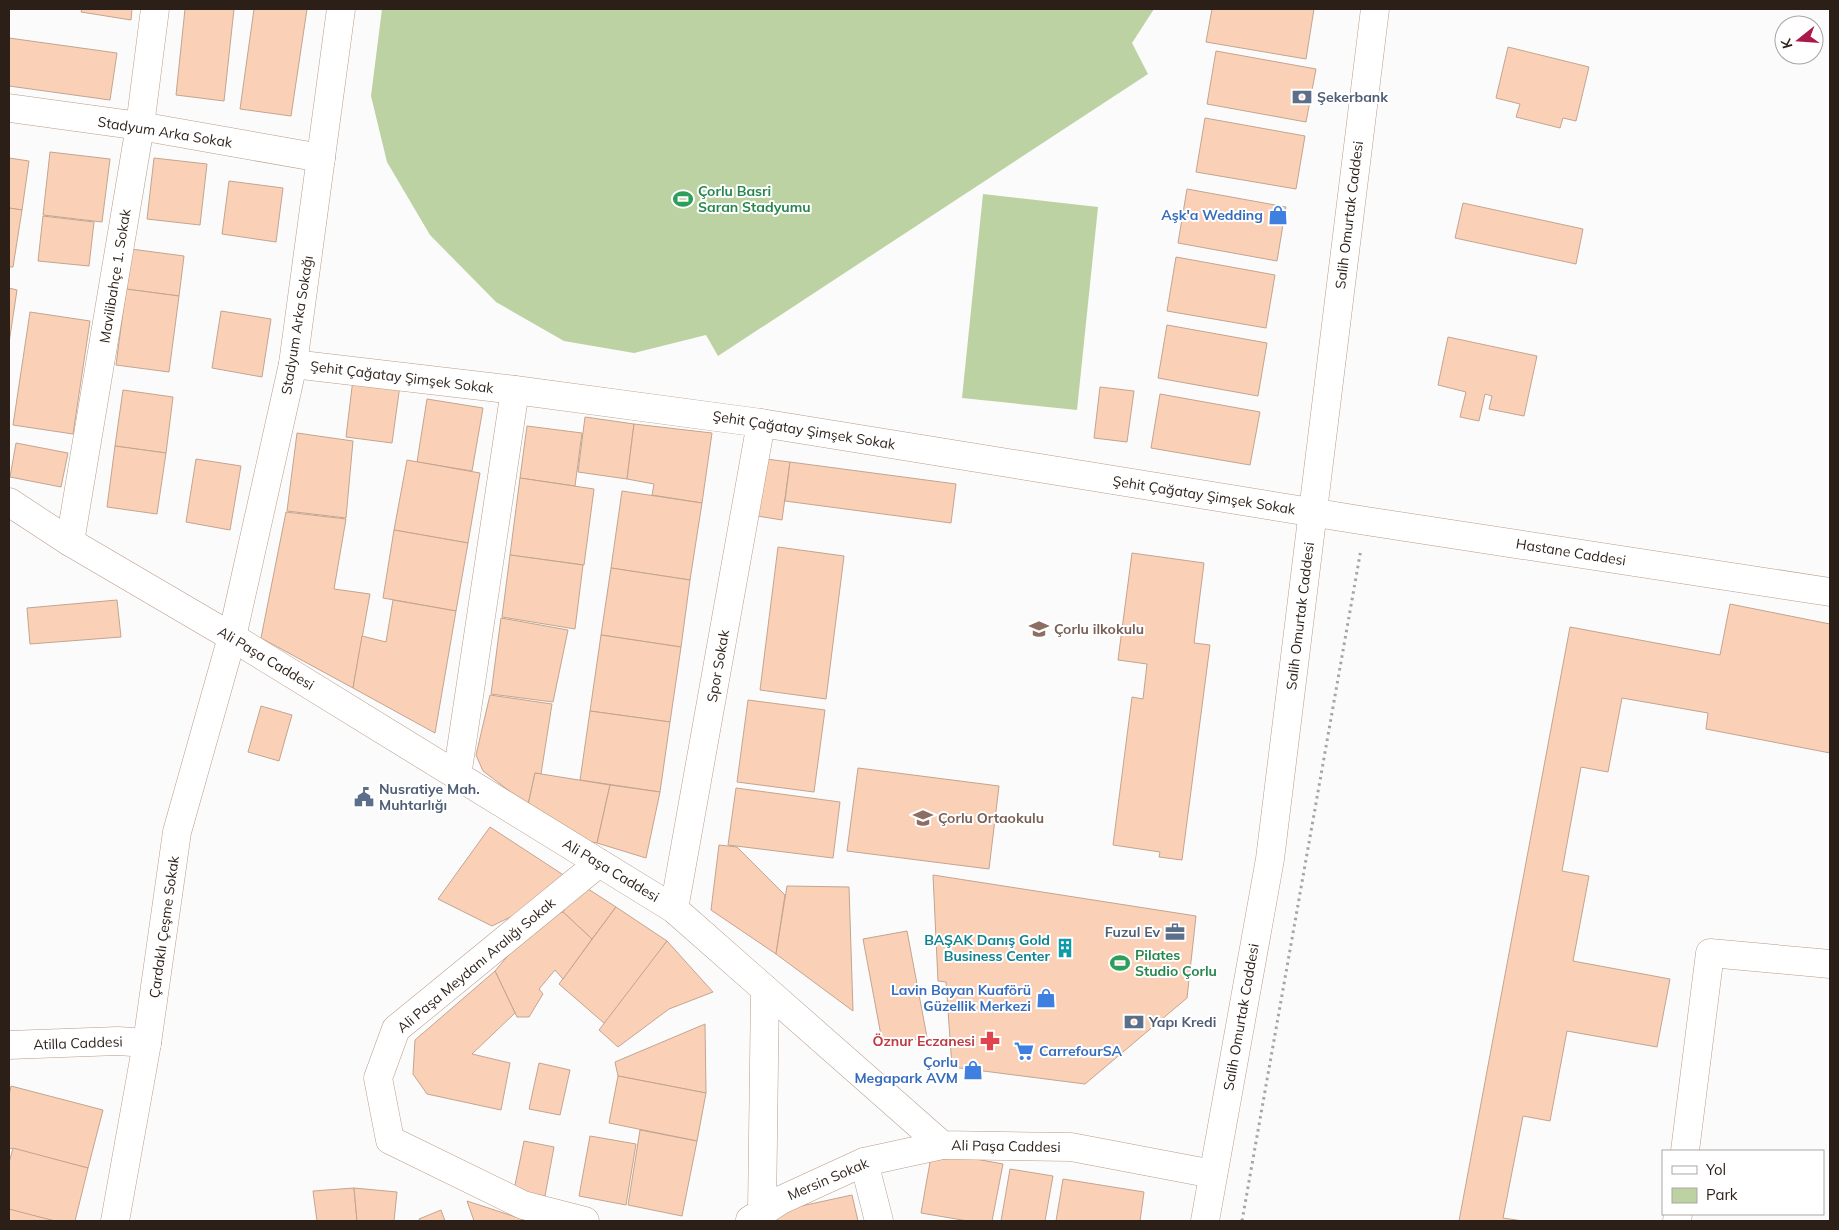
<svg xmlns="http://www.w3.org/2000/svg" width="1839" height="1230" font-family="Mulish,sans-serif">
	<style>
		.green { fill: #bcd2a3 }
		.building { fill: #fad1b7; stroke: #c4a48f }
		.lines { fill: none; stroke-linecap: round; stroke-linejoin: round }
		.minor-casing { stroke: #bb9b87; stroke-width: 29 }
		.major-casing { stroke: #bb9b87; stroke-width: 29 }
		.path { stroke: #a9a4a1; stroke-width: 3; stroke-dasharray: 2.5 4; stroke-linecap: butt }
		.minor { stroke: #fff; stroke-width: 28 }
		.major { stroke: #fff; stroke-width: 28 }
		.labels { text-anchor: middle; stroke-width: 4; stroke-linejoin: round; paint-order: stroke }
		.service-label { font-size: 14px; font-weight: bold; fill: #4e5e75; stroke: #fff; text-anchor: start }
		.street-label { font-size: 14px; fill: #2c1f17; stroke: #fff }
		.leisure-label { font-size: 14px; font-weight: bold; fill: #27864d; stroke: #fff; text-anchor: start }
		.shop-label { font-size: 14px; font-weight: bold; fill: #366cbe; stroke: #fff; text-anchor: end }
		.education-label { font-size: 14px; font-weight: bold; fill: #785e54; stroke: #fff; text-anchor: start }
		.culture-label { font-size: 14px; font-weight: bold; fill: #0d838f; stroke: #fff; text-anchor: end }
		.health-label { font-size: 14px; font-weight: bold; fill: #be3a42; stroke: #fff; text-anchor: end }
	</style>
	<rect width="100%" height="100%" fill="#fbfbfb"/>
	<g class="green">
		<polygon points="382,9 1154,9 1132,43 1148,74 718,356 706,335 634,353 564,341 496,302 430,235 387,162 371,96"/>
		<polygon points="983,194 1098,207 1077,410 962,398"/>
	</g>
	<g class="building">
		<polygon points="82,9 132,9 131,20 81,12"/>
		<polygon points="185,9 234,9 224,101 176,95"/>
		<polygon points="254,9 307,9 291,116 240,109"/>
		<polygon points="1212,9 1314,9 1306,59 1206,42"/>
		<polygon points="9,38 117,53 110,100 9,86"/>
		<polygon points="1508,47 1589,67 1576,121 1563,118 1560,128 1516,117 1520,104 1496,98"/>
		<polygon points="1216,51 1316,69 1306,122 1207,104"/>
		<polygon points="1205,118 1305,136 1296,189 1196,172"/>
		<polygon points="50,152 110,159 102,222 43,215"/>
		<polygon points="9,158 29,161 22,210 9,208"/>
		<polygon points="154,158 207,164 200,225 147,219"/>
		<polygon points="229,181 283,188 276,242 222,234"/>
		<polygon points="1187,189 1286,207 1277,261 1178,243"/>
		<polygon points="1463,203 1583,229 1576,264 1455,238"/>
		<polygon points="9,208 22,210 13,267 9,267"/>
		<polygon points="43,216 94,222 89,266 38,261"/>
		<polygon points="131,249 184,256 179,296 126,289"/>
		<polygon points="1176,257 1275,275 1266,328 1167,311"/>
		<polygon points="9,288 17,290 9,343"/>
		<polygon points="126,289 179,296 169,372 116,365"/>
		<polygon points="221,311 271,319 262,377 212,368"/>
		<polygon points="30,312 90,321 73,434 13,425"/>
		<polygon points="1167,325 1267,343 1258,396 1158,378"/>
		<polygon points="1448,337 1537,356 1524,416 1489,409 1492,396 1485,394 1479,421 1460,417 1466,392 1438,385"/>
		<polygon points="353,379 400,385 392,443 346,437"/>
		<polygon points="1100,387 1134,391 1127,442 1094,438"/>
		<polygon points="123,390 173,397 166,453 115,446"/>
		<polygon points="1160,394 1260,412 1250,465 1151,448"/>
		<polygon points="427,399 483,408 472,471 417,462"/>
		<polygon points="585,417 634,424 627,479 578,472"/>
		<polygon points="634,424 712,433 702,503 652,495 654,484 627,479"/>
		<polygon points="527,426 582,433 575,486 520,478"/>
		<polygon points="297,433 353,441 346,518 287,511"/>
		<polygon points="16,443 68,453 61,487 10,477"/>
		<polygon points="115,446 166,453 157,514 107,507"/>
		<polygon points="758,458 790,462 782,520 751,515"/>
		<polygon points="196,459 241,466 230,530 186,522"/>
		<polygon points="407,460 480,473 468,543 394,530"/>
		<polygon points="790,462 956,484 951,523 785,501"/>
		<polygon points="520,478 594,489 584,565 510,555"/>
		<polygon points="622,491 702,503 690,580 611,568"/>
		<polygon points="286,512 346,519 334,589 370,594 353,688 261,638"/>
		<polygon points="394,530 468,543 456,611 383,598"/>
		<polygon points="778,547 844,556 826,699 760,690"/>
		<polygon points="1132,553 1204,563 1194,643 1210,645 1182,860 1159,857 1160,852 1113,845 1132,697 1143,699 1147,664 1118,660"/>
		<polygon points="510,555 583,565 575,629 502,617"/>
		<polygon points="611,568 690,580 681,647 601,635"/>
		<polygon points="117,600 121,637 30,644 27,608"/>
		<polygon points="393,600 456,611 435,733 353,688 362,636 386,642"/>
		<polygon points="1730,604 1830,624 1830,753 1706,729 1708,713 1622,698 1608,772 1581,767 1562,871 1589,876 1573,961 1670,979 1657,1047 1567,1031 1550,1121 1523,1116 1503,1218 1523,1221 1459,1221 1570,627 1720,655"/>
		<polygon points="501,618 568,630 553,702 491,694"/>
		<polygon points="601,635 681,647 670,722 590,711"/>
		<polygon points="490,695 552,704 541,774 535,773 528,805 483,771 476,755"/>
		<polygon points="748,700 825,710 814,792 737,782"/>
		<polygon points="261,706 292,715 279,761 248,752"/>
		<polygon points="590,711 670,722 660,792 580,780"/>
		<polygon points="858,768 999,786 989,869 847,851"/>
		<polygon points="535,773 610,785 597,843 580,839 528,805"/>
		<polygon points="610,785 660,792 646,858 597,843"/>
		<polygon points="736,788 840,802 833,858 728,845"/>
		<polygon points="490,827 565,876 541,902 492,926 438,899"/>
		<polygon points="719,845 737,847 785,895 776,954 711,910"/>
		<polygon points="933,875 1196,916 1187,998 1085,1084 952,1067 946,982 938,981"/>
		<polygon points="582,885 616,907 592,939 563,912"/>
		<polygon points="787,886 849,887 853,1011 776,954"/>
		<polygon points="616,907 667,941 605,1024 559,984"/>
		<polygon points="563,912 592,939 563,979 555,970 539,989 543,994 529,1017 517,1017 495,971 521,940 549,917"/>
		<polygon points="907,931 927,1037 883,1046 863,939"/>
		<polygon points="667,941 713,992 669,1009 618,1047 599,1030"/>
		<polygon points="495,971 515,1013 472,1054 510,1063 501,1110 427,1094 413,1074 415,1040"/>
		<polygon points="705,1024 706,1093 618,1076 615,1062"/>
		<polygon points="539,1063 570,1070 560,1115 529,1109"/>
		<polygon points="618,1076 706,1093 697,1141 609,1123"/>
		<polygon points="11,1086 103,1110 88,1168 9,1148 9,1096"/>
		<polygon points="640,1130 697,1141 682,1216 628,1205"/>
		<polygon points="590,1136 636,1144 626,1205 579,1196"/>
		<polygon points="524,1141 554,1147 545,1196 514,1190"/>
		<polygon points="13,1148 88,1168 75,1221 55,1221 9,1210 9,1163"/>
		<polygon points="932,1151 1003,1164 992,1221 968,1221 921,1213"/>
		<polygon points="1010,1169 1053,1176 1045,1221 1001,1221"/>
		<polygon points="1063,1179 1144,1192 1140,1221 1056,1221"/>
		<polygon points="354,1188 357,1221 317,1221 313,1191"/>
		<polygon points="354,1188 397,1192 394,1221 357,1221"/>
		<polygon points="852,1195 858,1221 770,1221 792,1208"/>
		<polygon points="467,1201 528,1221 474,1221"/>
		<polygon points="9,1209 55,1221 9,1221"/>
		<polygon points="441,1210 445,1221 420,1221 419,1219"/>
	</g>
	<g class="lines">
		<defs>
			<g id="minor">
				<polyline points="9,108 140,126 321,158"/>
				<polyline points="293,364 515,390 761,423 1366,521 1830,592"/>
				<polyline points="9,502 70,542 232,637 674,909 942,1145 1071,1147 1213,1174"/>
				<polyline points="70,542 140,126 155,9"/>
				<polyline points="457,776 515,390"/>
				<polyline points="674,909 761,423"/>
				<polyline points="9,1045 118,1041 147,1043"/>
				<polyline points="1685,1151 1710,953 1830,964"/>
				<polyline points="864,1162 879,1221"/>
				<polyline points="762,1212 765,989"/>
				<polyline points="750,1220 781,1200 864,1162 942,1145"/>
				<polyline points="585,1221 523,1205 390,1140 378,1078 396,1029 599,863"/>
				<polyline points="1677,1221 1678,1214"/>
			</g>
			<g id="major">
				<polyline points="115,1221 147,1043 177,832 232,637 293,364 341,9"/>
				<polyline points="1205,1221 1270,859 1375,9"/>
			</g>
		</defs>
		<use href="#minor" class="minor-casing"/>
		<use href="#major" class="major-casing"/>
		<polyline class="path" points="1242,1221 1361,549"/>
		<use href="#minor" class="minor"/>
		<use href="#major" class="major"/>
	</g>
	<defs>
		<symbol id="bank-bare" viewBox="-9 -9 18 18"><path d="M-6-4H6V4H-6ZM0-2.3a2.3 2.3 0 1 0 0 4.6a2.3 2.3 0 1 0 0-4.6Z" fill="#5c6f8a" stroke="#fff" stroke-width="2.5" paint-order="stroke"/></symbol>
		<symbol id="stadium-bare" viewBox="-9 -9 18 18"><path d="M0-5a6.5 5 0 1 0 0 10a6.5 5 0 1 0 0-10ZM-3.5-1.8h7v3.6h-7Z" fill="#2e9e5b" stroke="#fff" stroke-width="2.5" paint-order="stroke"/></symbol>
		<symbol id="shop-bare" viewBox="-9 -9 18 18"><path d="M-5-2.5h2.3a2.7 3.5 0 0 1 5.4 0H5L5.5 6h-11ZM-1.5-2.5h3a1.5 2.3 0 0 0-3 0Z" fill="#3f7fe0" stroke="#fff" stroke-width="2.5" paint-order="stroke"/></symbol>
		<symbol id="school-bare" viewBox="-9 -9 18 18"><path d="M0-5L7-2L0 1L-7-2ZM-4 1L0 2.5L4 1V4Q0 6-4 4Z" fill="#8d6e63" stroke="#fff" stroke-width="2.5" paint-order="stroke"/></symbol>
		<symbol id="civic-bare" viewBox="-9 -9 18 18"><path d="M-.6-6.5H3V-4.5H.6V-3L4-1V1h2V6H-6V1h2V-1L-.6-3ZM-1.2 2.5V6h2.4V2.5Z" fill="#5c6f8a" stroke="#fff" stroke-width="2.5" paint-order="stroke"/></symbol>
		<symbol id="office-bare" viewBox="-9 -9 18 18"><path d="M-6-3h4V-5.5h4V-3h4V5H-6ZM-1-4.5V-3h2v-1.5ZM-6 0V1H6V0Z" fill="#5c6f8a" stroke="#fff" stroke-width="2.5" paint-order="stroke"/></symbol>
		<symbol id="building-bare" viewBox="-9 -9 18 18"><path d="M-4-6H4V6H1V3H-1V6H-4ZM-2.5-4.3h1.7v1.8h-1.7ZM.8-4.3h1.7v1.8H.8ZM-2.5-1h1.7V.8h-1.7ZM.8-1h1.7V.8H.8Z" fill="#0f9aa8" stroke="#fff" stroke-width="2.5" paint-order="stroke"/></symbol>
		<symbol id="pharmacy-bare" viewBox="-9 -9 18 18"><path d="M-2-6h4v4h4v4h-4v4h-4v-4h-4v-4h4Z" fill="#e0444e" stroke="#fff" stroke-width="2.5" paint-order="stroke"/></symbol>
		<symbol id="supermarket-bare" viewBox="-9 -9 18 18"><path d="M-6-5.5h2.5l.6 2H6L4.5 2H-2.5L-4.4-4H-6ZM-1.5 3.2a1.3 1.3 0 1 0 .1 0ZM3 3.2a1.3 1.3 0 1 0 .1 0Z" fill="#3f7fe0" stroke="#fff" stroke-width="2.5" paint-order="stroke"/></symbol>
	</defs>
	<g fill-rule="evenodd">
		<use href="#bank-bare" x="1288" y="83" width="28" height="28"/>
		<use href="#stadium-bare" x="669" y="185" width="28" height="28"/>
		<use href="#shop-bare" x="1264" y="201" width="28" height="28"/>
		<use href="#school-bare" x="1025" y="615" width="28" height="28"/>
		<use href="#civic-bare" x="350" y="783" width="28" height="28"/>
		<use href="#school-bare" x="909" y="804" width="28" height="28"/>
		<use href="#office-bare" x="1161" y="918" width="28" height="28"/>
		<use href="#building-bare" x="1051" y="934" width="28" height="28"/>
		<use href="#stadium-bare" x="1106" y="949" width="28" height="28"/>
		<use href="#shop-bare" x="1032" y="984" width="28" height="28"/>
		<use href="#bank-bare" x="1120" y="1008" width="28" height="28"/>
		<use href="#pharmacy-bare" x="976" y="1027" width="28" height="28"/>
		<use href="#supermarket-bare" x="1010" y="1037" width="28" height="28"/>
		<use href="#shop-bare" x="959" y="1056" width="28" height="28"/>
	</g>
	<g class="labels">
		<g class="service-label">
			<text x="1317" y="102">Şekerbank</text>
			<text x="379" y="794">Nusratiye Mah.<tspan x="379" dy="16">Muhtarlığı</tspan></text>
			<text x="1160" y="937" text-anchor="end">Fuzul Ev</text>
			<text x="1149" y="1027">Yapı Kredi</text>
		</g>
		<g class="street-label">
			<text transform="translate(165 132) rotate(9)" y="5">Stadyum Arka Sokak</text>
			<text transform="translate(1349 215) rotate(-83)" y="5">Salih Omurtak Caddesi</text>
			<text transform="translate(115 276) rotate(-81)" y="5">Mavilibahçe 1. Sokak</text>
			<text transform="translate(297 325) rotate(-81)" y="5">Stadyum Arka Sokağı</text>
			<text transform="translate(402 377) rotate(7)" y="5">Şehit Çağatay Şimşek Sokak</text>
			<text transform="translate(804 430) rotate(9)" y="5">Şehit Çağatay Şimşek Sokak</text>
			<text transform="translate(1204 495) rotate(9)" y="5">Şehit Çağatay Şimşek Sokak</text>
			<text transform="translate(1571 552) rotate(9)" y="5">Hastane Caddesi</text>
			<text transform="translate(1300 616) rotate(-83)" y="5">Salih Omurtak Caddesi</text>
			<text transform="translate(266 658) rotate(31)" y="5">Ali Paşa Caddesi</text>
			<text transform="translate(718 666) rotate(-80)" y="5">Spor Sokak</text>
			<text transform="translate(611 870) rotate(31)" y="5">Ali Paşa Caddesi</text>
			<text transform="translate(164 927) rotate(-82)" y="5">Çardaklı Çeşme Sokak</text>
			<text transform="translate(476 965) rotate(-40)" y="5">Ali Paşa Meydanı Aralığı Sokak</text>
			<text transform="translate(1241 1017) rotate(-80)" y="5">Salih Omurtak Caddesi</text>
			<text transform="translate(78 1043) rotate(-2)" y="5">Atilla Caddesi</text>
			<text transform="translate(1006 1146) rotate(1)" y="5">Ali Paşa Caddesi</text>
			<text transform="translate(828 1179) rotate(-23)" y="5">Mersin Sokak</text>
		</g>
		<g class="leisure-label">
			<text x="698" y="196">Çorlu Basri<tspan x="698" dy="16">Saran Stadyumu</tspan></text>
			<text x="1135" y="960">Pilates<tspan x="1135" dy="16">Studio Çorlu</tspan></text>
		</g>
		<g class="shop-label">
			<text x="1263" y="220">Aşk'a Wedding</text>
			<text x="1031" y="995">Lavin Bayan Kuaförü<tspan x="1031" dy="16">Güzellik Merkezi</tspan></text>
			<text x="1039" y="1056" text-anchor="start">CarrefourSA</text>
			<text x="958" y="1067">Çorlu<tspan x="958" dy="16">Megapark AVM</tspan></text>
		</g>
		<g class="education-label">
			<text x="1054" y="634">Çorlu ilkokulu</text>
			<text x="938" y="823">Çorlu Ortaokulu</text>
		</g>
		<g class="culture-label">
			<text x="1050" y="945">BAŞAK Danış Gold<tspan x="1050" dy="16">Business Center</tspan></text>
		</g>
		<g class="health-label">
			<text x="975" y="1046">Öznur Eczanesi</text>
		</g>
	</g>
	<rect width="1839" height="1230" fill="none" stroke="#2c1f17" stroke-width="20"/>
	<rect x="1662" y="1150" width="162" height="65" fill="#ffffff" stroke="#aba5a2"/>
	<rect x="1672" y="1166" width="25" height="8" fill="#ffffff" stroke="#aba5a2"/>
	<text x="1706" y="1175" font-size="15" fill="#2c1f17">Yol</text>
	<rect x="1672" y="1188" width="25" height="15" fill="#bcd2a3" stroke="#aba5a2"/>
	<text x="1706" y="1200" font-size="15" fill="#2c1f17">Park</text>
	<g transform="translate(1799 40) rotate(253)"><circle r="24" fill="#ffffff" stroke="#aba5a2"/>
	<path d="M0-4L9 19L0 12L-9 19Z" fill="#ab184a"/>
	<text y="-8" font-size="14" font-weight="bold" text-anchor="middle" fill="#2c1f17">K</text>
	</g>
</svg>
